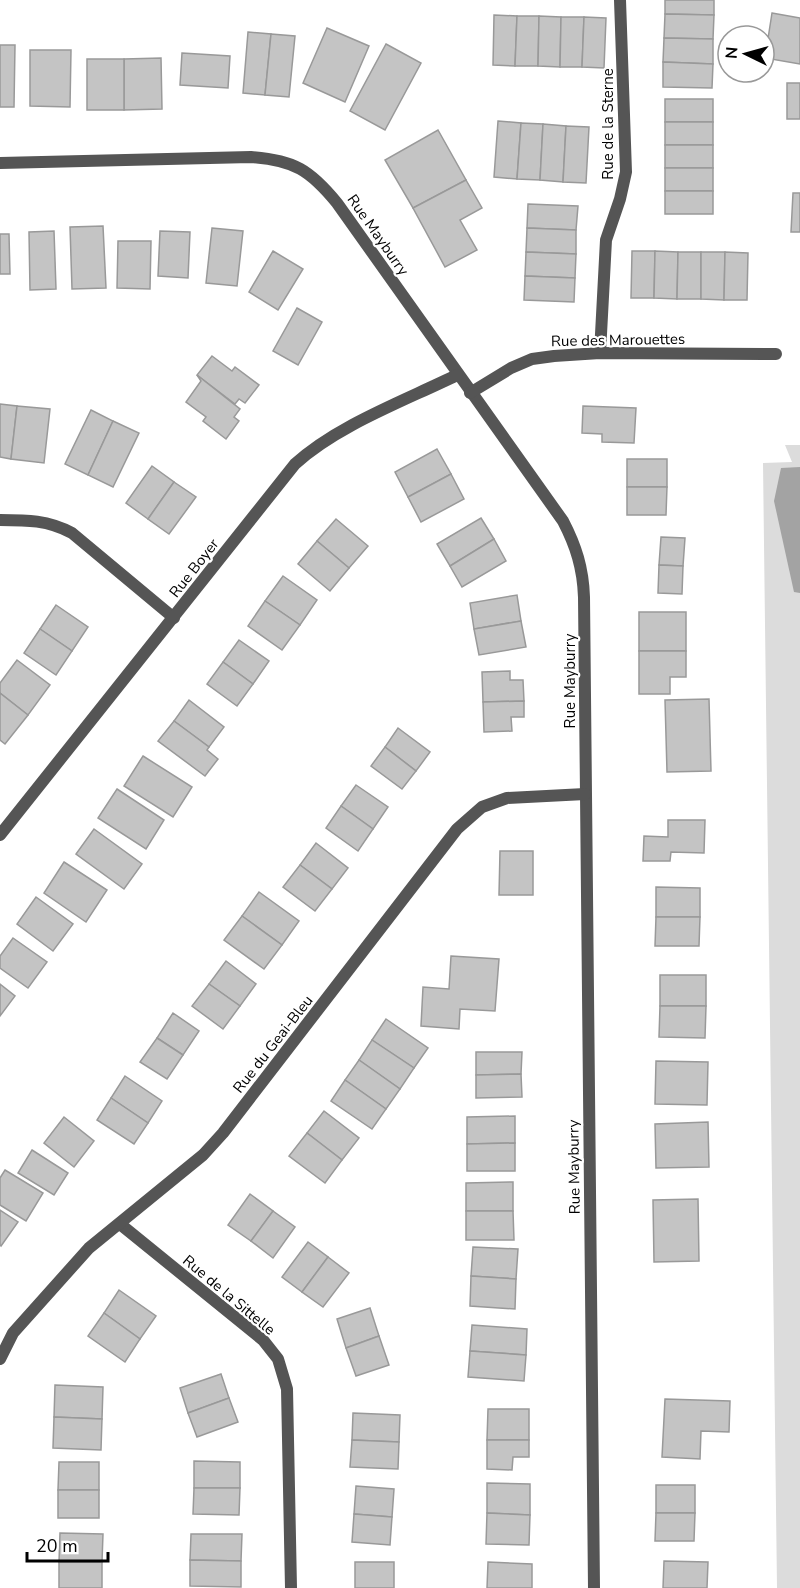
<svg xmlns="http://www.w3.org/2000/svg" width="800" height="1588" font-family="'Nunito Sans',sans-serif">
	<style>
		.green { fill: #dcdcdc }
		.water { fill: #a3a3a3 }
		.building { fill: #c4c4c4; stroke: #999; stroke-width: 1.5 }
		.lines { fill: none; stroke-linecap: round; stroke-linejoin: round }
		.street { stroke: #555; stroke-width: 12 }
		.labels { text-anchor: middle; stroke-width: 4.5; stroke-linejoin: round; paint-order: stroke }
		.street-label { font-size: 15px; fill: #000; stroke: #fff }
	</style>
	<rect width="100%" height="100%" fill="#fff"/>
	<polygon class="green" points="785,445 800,445 800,1588 777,1588 763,463 792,462"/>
	<polygon class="water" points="800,467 800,593 794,592 774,501 781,468"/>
	<g class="building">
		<polygon points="665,0 714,0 714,15 665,14"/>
		<polygon points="772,13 800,18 800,64 765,58"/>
		<polygon points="665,14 714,15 713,39 664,38"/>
		<polygon points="494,15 517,16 515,66 493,65"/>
		<polygon points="517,16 539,16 538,66 515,66"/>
		<polygon points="539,16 561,17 560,67 538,66"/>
		<polygon points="561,17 584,17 582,67 560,67"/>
		<polygon points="584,17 606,18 604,68 582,67"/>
		<polygon points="327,28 369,46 345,102 303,83"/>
		<polygon points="248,32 271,34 265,95 243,93"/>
		<polygon points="271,34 295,36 289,97 265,95"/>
		<polygon points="664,38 713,39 713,64 663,62"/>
		<polygon points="386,44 421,63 385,130 350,111"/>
		<polygon points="0,45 15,45 14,107 0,107"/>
		<polygon points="30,50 71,50 70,107 30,106"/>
		<polygon points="182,53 230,56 228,88 180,85"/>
		<polygon points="161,58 162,109 124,110 124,59"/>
		<rect x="87" y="59" width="37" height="51"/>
		<polygon points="663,62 713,64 712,88 663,87"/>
		<rect x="787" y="83" width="13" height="36"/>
		<rect x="665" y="99" width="48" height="23"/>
		<polygon points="498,121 521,123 517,179 494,177"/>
		<rect x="665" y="122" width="48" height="23"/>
		<polygon points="521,123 543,124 540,180 517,179"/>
		<polygon points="543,124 566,126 563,182 540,180"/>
		<polygon points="566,126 589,127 586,183 563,182"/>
		<polygon points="438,130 466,180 413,208 385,160"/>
		<rect x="665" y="145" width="48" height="23"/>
		<rect x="665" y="168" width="48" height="23"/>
		<polygon points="466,180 482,208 460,220 477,250 445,267 413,208"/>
		<rect x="665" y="191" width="48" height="23"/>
		<polygon points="793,193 800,193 800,232 791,232"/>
		<polygon points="528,204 578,206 576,230 527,228"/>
		<polygon points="103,226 106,288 72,289 70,227"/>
		<polygon points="212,228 243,231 237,286 206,283"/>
		<polygon points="527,228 576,230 576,254 526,252"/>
		<polygon points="54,231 56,289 30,290 29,232"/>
		<polygon points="160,231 190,232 188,278 158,276"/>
		<polygon points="0,234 9,234 10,274 0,274"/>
		<polygon points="118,241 151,241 150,289 117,288"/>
		<polygon points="273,251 303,269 278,310 249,292"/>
		<polygon points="632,251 655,251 654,298 631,298"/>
		<polygon points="655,251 678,252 677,299 654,298"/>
		<polygon points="526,252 576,254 575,278 525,276"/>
		<polygon points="678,252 701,252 701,299 677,299"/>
		<polygon points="701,252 725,252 724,300 701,299"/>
		<polygon points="725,252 748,253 747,300 724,300"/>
		<polygon points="525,276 575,278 574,302 524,300"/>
		<polygon points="297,308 322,322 298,365 273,351"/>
		<polygon points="212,356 232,371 235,367 259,385 245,403 239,399 235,404 197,375"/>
		<polygon points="197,375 240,409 234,417 239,421 226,439 203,421 206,417 186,402 201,381"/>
		<polygon points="0,404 17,406 11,459 0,457"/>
		<polygon points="17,406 50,409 44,463 11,459"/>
		<polygon points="583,406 636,408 634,443 602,442 602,434 582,433"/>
		<polygon points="91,410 113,421 88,475 65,464"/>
		<polygon points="113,421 139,433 113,487 88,475"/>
		<polygon points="437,449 451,474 408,497 395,472"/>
		<rect x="627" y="459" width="40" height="28"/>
		<polygon points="152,466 174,482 148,519 126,503"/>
		<polygon points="451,474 464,499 421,522 408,497"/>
		<polygon points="174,482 196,497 169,534 148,519"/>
		<polygon points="627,487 667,487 666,515 627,515"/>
		<polygon points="481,518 494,539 450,566 437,544"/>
		<polygon points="336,519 368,546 349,568 317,541"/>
		<polygon points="661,537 685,538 683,566 659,565"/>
		<polygon points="494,539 506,561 462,587 450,566"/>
		<polygon points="317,541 349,568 330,591 298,564"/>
		<polygon points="659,565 683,566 682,594 658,593"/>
		<polygon points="283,576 317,600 300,625 265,601"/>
		<polygon points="517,595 521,621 474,629 470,603"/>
		<polygon points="265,601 300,625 282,650 248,626"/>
		<polygon points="56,605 88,627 72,651 40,629"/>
		<rect x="639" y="612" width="47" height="39"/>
		<polygon points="521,621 526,647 479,655 474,629"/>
		<polygon points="40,629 72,651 56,675 24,653"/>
		<polygon points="239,640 269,661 253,684 223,662"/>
		<polygon points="639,651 686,651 686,677 670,677 670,694 639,694"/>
		<polygon points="17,660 50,685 28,715 0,693 0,683"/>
		<polygon points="223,662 253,684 237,706 207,684"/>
		<polygon points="510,671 510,680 523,680 524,701 483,702 482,672"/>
		<polygon points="0,693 28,715 5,744 0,740"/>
		<polygon points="709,699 711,771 667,772 665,700"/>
		<polygon points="189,700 224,727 209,747 174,721"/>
		<polygon points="524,701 524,717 511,717 512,731 484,732 483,702"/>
		<polygon points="174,721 209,747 207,750 218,759 205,776 158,741"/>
		<polygon points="398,728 430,752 416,771 385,747"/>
		<polygon points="385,747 416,771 402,789 371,766"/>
		<polygon points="143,756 192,787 173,817 124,786"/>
		<polygon points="356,785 388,807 373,829 341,806"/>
		<polygon points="117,789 164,820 146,849 98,818"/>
		<polygon points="341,806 373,829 358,851 326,828"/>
		<polygon points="668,820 705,820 704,853 671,852 670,861 643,861 644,836 668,837"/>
		<polygon points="94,829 142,864 124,889 76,854"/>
		<polygon points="316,843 348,868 332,889 300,865"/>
		<polygon points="500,851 533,851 533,895 499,895"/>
		<polygon points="64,862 107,890 86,922 44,893"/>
		<polygon points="300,865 332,889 315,911 283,887"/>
		<polygon points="656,887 700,888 700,917 656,917"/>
		<polygon points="259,892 299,921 282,945 242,916"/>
		<polygon points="36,897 73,924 53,951 17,924"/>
		<polygon points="242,916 282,945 264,969 224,940"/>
		<polygon points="656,917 700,917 699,946 655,946"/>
		<polygon points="13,938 47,962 28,988 0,968 0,956"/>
		<polygon points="451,956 499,959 495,1011 460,1009 459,1029 421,1026 423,987 449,989"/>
		<polygon points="226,961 256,984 240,1006 209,984"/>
		<rect x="660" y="975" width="46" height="31"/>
		<polygon points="0,984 15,996 0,1016"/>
		<polygon points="209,984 240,1006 223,1029 192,1006"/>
		<polygon points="660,1006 706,1006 705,1038 659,1037"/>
		<polygon points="173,1013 199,1031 183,1055 157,1038"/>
		<polygon points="386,1019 428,1048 414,1068 372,1040"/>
		<polygon points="157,1038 183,1055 167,1079 140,1062"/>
		<polygon points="372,1040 414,1068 400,1089 359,1060"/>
		<polygon points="476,1052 522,1052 521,1074 476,1075"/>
		<polygon points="359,1060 400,1089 386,1109 345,1080"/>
		<polygon points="656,1061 708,1062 707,1105 655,1104"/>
		<polygon points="521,1074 522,1097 476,1098 476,1075"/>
		<polygon points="125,1076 162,1101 148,1123 111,1098"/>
		<polygon points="345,1080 386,1109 372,1129 331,1101"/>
		<polygon points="111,1098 148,1123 134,1144 97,1120"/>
		<polygon points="324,1111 359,1138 342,1160 307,1133"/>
		<polygon points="515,1116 515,1143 467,1144 467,1117"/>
		<polygon points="64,1117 94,1141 74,1167 44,1143"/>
		<polygon points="708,1122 709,1167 656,1168 655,1124"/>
		<polygon points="307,1133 342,1160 325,1183 289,1156"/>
		<polygon points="515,1143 515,1171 467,1171 467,1144"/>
		<polygon points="32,1150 68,1173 54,1195 18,1173"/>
		<polygon points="5,1170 43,1193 26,1221 0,1205 0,1178"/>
		<polygon points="513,1182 513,1211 466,1211 466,1183"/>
		<polygon points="250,1194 273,1211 251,1241 228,1225"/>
		<polygon points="698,1199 699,1261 654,1262 653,1200"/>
		<polygon points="0,1210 18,1222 1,1246 0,1245"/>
		<polygon points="273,1211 295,1227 273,1258 251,1241"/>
		<polygon points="466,1211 513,1211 514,1240 466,1240"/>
		<polygon points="308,1242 328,1257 302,1292 282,1277"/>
		<polygon points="473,1247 518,1249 516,1279 471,1276"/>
		<polygon points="328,1257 349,1273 323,1307 302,1292"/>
		<polygon points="471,1276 516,1279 515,1309 470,1306"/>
		<polygon points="119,1290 156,1316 140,1339 104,1313"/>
		<polygon points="370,1308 379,1336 346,1348 337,1319"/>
		<polygon points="104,1313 140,1339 125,1362 88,1336"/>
		<polygon points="472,1325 527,1329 526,1355 470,1351"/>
		<polygon points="379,1336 389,1365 356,1376 346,1348"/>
		<polygon points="470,1351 526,1355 524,1381 468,1377"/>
		<polygon points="221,1374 229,1398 188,1413 180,1388"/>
		<polygon points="55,1385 103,1387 102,1419 54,1417"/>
		<polygon points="229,1398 238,1422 197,1437 188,1413"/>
		<polygon points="665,1399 730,1401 729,1432 701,1431 700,1459 662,1457"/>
		<polygon points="488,1409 529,1409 529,1440 487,1440"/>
		<polygon points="353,1413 400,1415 399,1442 352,1440"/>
		<polygon points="54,1417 102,1419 101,1450 53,1448"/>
		<polygon points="352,1440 399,1442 398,1469 350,1467"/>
		<polygon points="487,1440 529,1440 529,1457 513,1457 512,1470 487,1469"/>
		<polygon points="194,1461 240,1462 240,1488 194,1488"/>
		<polygon points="59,1462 99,1462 99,1490 58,1490"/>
		<polygon points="487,1483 530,1484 530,1515 487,1513"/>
		<rect x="656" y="1485" width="39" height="28"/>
		<polygon points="356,1486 394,1489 392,1517 354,1514"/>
		<polygon points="194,1488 240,1488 239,1515 193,1514"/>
		<rect x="58" y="1490" width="41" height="28"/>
		<polygon points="487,1513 530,1515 529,1545 486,1544"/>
		<polygon points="656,1513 695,1513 694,1541 655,1541"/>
		<polygon points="354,1514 392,1517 390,1545 352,1542"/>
		<polygon points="60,1533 103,1534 102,1562 59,1562"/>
		<polygon points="191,1534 242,1534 241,1561 190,1560"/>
		<polygon points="190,1560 241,1561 241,1587 190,1586"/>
		<polygon points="664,1561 708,1562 707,1588 663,1588"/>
		<rect x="59" y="1562" width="43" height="26"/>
		<rect x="355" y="1562" width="39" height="26"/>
		<polygon points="488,1562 532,1564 532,1588 487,1588"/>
	</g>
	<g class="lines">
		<g class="street">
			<path d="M0 163 251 157C294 160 310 170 337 203L563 521C576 546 583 568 584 597L594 1588"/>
			<polyline points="600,353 606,240 620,199 626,172 620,0"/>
			<polyline points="470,393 511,368 532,359 554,356 600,353 776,354"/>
			<path d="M0 520C27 520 48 520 72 533L174 618"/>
			<path d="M0 835 295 464C338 425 404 401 457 375"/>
			<polyline points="120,1224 263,1340 278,1359 287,1389 291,1588"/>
			<polyline points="0,1359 13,1333 89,1248 203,1155 223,1133 457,829 482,807 507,798 585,794"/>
		</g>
	</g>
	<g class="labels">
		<g class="street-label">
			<text transform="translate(608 124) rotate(-90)" y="5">Rue de la Sterne</text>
			<text transform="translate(378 235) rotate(55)" y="5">Rue Mayburry</text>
			<text transform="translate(618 340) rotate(-1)" y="5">Rue des Marouettes</text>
			<text transform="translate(194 568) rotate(-52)" y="5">Rue Boyer</text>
			<text transform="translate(570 681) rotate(-90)" y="5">Rue Mayburry</text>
			<text transform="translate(273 1044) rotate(-52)" y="5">Rue du Geai-Bleu</text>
			<text transform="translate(574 1167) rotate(-91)" y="5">Rue Mayburry</text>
			<text transform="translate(229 1295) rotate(40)" y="5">Rue de la Sittelle</text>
		</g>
	</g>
	<g transform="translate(746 54) rotate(275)"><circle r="28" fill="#ffffff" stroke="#999999" stroke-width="1.5"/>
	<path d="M0-4.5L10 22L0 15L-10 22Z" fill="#000000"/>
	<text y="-9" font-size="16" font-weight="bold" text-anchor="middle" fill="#000000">N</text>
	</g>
	<path d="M27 1552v9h81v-9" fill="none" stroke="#000000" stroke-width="3"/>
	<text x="36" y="1552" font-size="18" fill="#000000" stroke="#ffffff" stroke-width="4.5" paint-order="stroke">20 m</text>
</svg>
